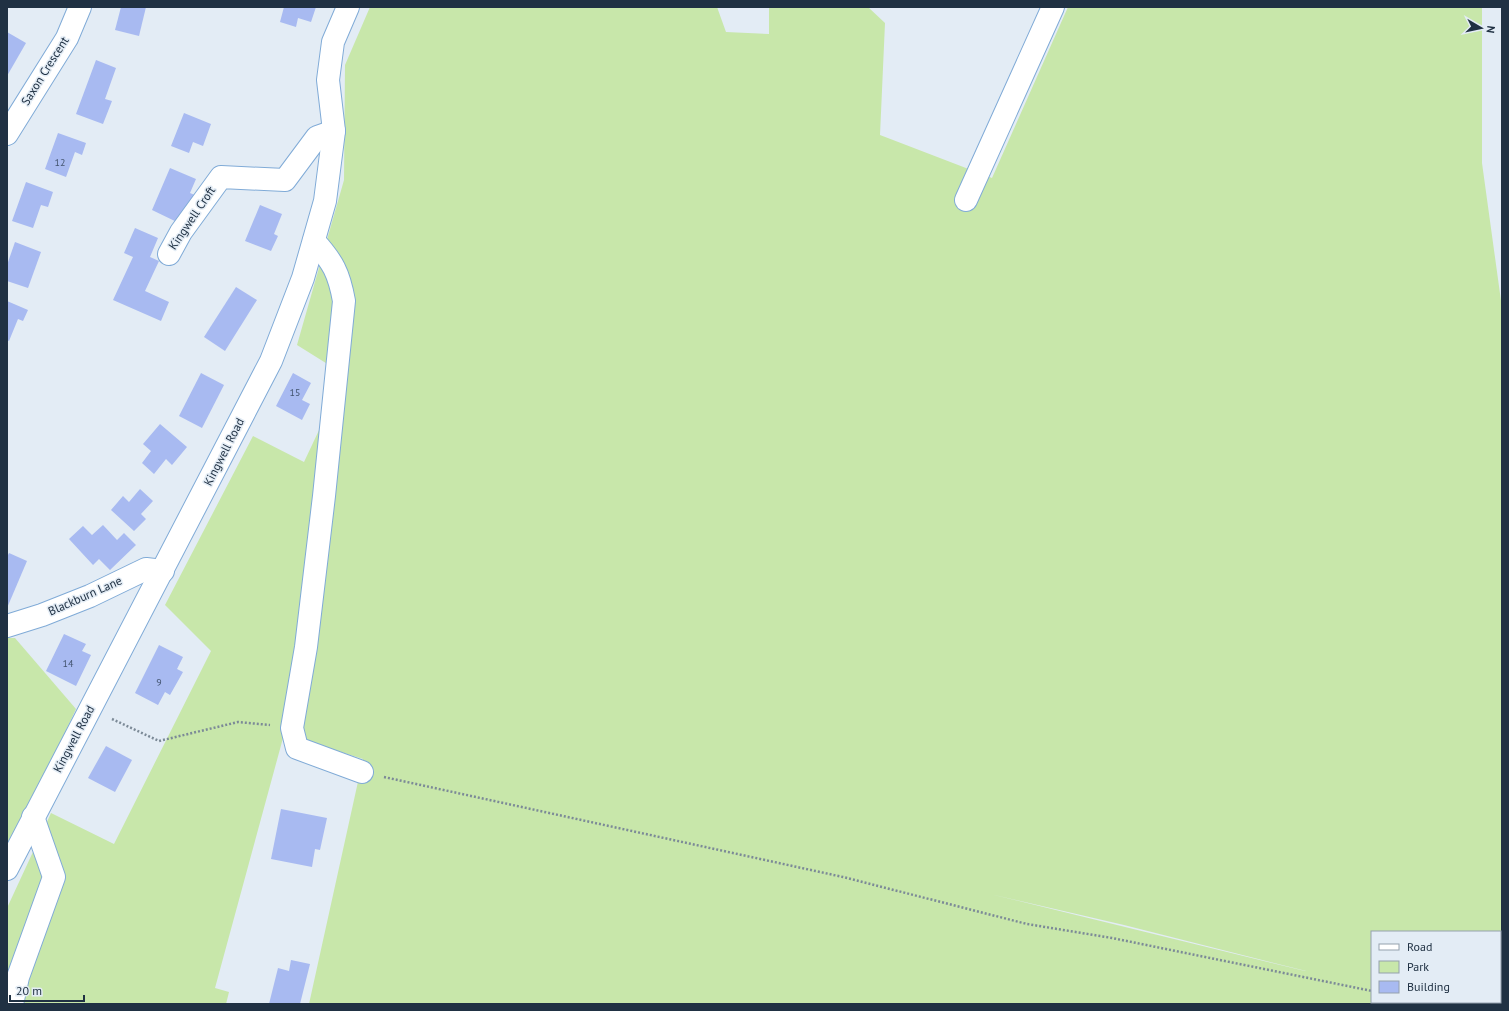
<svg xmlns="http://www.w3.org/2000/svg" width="1509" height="1011" font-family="'PT Sans',sans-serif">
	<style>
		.green { fill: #c8e7aa; fill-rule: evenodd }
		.building { fill: #a8baf1 }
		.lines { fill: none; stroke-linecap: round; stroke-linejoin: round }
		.minor-casing { stroke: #80abd7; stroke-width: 24 }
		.path { stroke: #7c8a97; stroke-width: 2.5; stroke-dasharray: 2 2; stroke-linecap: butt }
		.minor { stroke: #fff; stroke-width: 22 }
		.labels { text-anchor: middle; stroke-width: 3; stroke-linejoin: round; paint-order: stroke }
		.number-label { font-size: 10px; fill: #42536e }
		.street-label { font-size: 12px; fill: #203143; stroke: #e3ecf5 }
	</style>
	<rect width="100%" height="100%" fill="#e3ecf5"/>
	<g class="green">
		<path d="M370 7H717L726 32 769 34V7H868L885 23 880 135 992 178 1068 7H1482V163L1502 308V1004H1448L1437 1002H1500V932H1372V1002H1418L1415 1004H309L363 759 319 745 283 738 215 988 229 992 226 1004H7V908L51 813 114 844 211 651 165 605 253 436 304 462 345 375 297 345 344 180 345 65ZM990 894 1124 925 1306 971H1305Z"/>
		<polygon points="7,638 15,638 76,709 32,803 7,848"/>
	</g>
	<g class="building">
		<polygon points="121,7 146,7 139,36 115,30"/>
		<polygon points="284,7 316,7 311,22 298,18 296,27 280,22"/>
		<polygon points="7,32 26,43 7,76"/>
		<polygon points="96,60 116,68 105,99 112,101 103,124 76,114"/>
		<polygon points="184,113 211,124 203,146 193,142 189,153 171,146"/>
		<polygon points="58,133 86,143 82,155 75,152 66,177 45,169"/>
		<polygon points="170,168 196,179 190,193 197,196 181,224 152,210"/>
		<polygon points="26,182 53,192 48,207 41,205 33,228 12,221"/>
		<polygon points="260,205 282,214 274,234 278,236 271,251 245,241"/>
		<polygon points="135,228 158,238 150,257 159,261 145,291 169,302 161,321 113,300 133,257 124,253"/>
		<polygon points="15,242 41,252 28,288 7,281 7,265"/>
		<polygon points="236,287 257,300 225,351 204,337"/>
		<polygon points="7,301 28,310 23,321 18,319 9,341 7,340"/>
		<polygon points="201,373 224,385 202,428 179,416"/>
		<polygon points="293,373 311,383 302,400 310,404 302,420 276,406"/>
		<polygon points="160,424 187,447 172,465 166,459 154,474 142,463 151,451 143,444"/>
		<polygon points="140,489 153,501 141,514 146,519 134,531 111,510 123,496 129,502"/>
		<polygon points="103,525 117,540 124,533 136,545 110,570 99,559 93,565 69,539 83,526 92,535"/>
		<polygon points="9,553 27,561 7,608 7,557"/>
		<polygon points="64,634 86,644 82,651 91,655 76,686 46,671"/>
		<polygon points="159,645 183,657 177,669 183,672 170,695 165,692 158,705 135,693"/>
		<polygon points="106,746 132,760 115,792 88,778"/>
		<polygon points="281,809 327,818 320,850 315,849 312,867 271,859"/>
		<polygon points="291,960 310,964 300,1004 269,1004 278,968 289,971"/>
	</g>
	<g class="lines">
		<defs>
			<g id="minor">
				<polyline points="7,134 67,38 80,7"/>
				<polyline points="966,200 1053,7"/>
				<path d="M314 241C333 262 339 273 344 301L324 496 306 647 292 728 297 748 362 772"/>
				<polyline points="169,254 181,232 221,177 285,180 317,137 334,131"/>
				<polyline points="7,626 42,615 90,596 146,569 163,571"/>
				<polyline points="7,869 271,361 303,278 325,201 334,131 328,80 333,42 348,7"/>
				<polyline points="12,1004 18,977 54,877 33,817"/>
			</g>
		</defs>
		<use href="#minor" class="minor-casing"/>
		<g class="path">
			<polyline points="112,719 159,741 238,722 270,725"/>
			<polyline points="384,777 843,877 1027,924 1112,938 1372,991"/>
			<polyline points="1421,1002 1427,1004"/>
		</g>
		<use href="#minor" class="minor"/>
	</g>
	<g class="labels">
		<g class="number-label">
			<text x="60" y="166">12</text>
			<text x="295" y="396">15</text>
			<text x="68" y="667">14</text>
			<text x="159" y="686">9</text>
		</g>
		<g class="street-label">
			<text transform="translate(45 71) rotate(-58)" y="4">Saxon Crescent</text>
			<text transform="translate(192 218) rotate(-56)" y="4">Kingwell Croft</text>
			<text transform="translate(224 452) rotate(-63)" y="4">Kingwell Road</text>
			<text transform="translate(85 596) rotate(-24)" y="4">Blackburn Lane</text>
			<text transform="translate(74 739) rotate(-62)" y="4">Kingwell Road</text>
		</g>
	</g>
	<rect width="1509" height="1011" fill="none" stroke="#203143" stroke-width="16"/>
	<rect x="1371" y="931" width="130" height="72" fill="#e3ecf5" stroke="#95a1ae"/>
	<rect x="1379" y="944" width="20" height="6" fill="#ffffff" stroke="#95a1ae"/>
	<text x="1407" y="951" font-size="12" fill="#203143">Road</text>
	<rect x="1379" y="961" width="20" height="12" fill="#c8e7aa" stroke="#95a1ae"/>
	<text x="1407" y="971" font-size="12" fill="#203143">Park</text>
	<rect x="1379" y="981" width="20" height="12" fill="#a8baf1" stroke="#95a1ae"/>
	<text x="1407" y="991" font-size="12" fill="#203143">Building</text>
	<g transform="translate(1481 28) rotate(99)" stroke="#e3ecf5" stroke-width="3" paint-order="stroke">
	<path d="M0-3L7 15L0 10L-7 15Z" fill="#203143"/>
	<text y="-6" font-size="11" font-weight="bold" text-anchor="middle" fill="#203143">N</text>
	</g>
	<path d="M10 995v6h74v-6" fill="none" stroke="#203143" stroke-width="2"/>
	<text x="16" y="995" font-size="12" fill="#203143" stroke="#e3ecf5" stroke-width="3" paint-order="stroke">20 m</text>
</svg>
